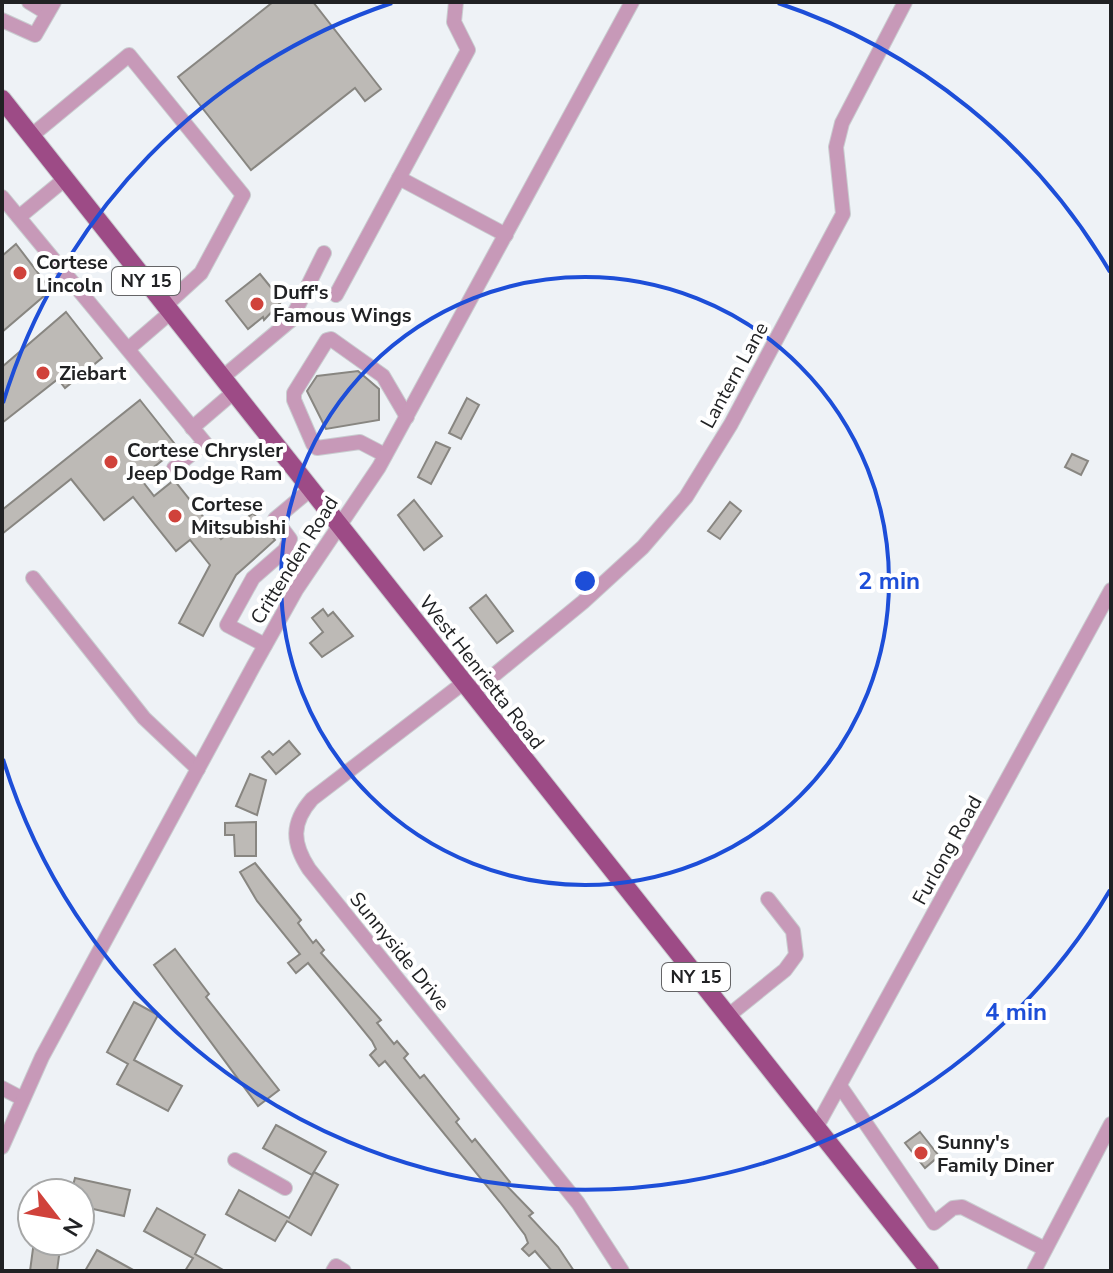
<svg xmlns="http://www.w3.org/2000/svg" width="1113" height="1273" font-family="'Nunito Sans',sans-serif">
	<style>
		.building { fill: #bdbab6; stroke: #888681; stroke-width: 2 }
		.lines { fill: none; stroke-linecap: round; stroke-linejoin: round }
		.minor-casing { stroke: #c9cdd0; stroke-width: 16 }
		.major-casing { stroke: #c9cdd0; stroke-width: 20 }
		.minor { stroke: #c799b8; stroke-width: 14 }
		.major { stroke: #9d4b86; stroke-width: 18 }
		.ring { fill: none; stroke: #1d4ed8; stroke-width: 4 }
		.poi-dot { fill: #d0423b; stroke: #fff; stroke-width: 3 }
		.labels { text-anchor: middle; stroke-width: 8; stroke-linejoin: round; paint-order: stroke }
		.shield { fill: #fff; stroke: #646466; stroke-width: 2 }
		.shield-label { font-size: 18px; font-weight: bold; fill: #212224 }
		.poi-label { font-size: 20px; font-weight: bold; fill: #212224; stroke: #fff; text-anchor: start }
		.street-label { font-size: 20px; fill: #212224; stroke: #fff }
		.centre { fill: #1d4ed8; stroke: #fff; stroke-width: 4 }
		.ring-label { font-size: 24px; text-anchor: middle; font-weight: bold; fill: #1d4ed8; stroke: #fff; stroke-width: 8; stroke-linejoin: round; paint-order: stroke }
	</style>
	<rect width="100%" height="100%" fill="#eef2f6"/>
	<g class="building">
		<polygon points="273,2 313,2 381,89 365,101 355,88 251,170 178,77"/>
		<polygon points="16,244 51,290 2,332 2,256"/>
		<polygon points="260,274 282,301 264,320 263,317 248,329 226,301"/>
		<polygon points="66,312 102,358 65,388 58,379 2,423 2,367"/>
		<polygon points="358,371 379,389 379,420 326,429 307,391 317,376"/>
		<polygon points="467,398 479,405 461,439 449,433"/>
		<polygon points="140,400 178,448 140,478 154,496 174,480 221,539 253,513 275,540 236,575 203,636 179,623 210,565 190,540 176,551 133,497 104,520 71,479 2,534 2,510"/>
		<polygon points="436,442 450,448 431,484 418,477"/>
		<polygon points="1072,454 1088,461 1081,475 1065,467"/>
		<polygon points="414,500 442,536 424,550 398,515"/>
		<polygon points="730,502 741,511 720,539 708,531"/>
		<polygon points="486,595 513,631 497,643 470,608"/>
		<polygon points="323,609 328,616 333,612 353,636 322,657 310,643 323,632 312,618"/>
		<polygon points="289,741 300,754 276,774 262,757 269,751 273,755"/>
		<polygon points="250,774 266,780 257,815 236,806"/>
		<polygon points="256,822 256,856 235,856 234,835 225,835 225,823"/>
		<polygon points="255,863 301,920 298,923 313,943 316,940 324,950 321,953 381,1020 377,1023 394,1044 397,1041 408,1054 404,1058 420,1078 424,1075 459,1119 456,1122 472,1142 475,1139 510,1182 506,1185 533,1213 529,1216 558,1247 574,1271 552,1271 535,1251 529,1256 522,1249 528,1243 525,1235 500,1202 385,1061 379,1066 370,1055 376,1049 372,1041 337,998 308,963 296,973 288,963 300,954 257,901 240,872"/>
		<polygon points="175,949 209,994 206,997 279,1090 258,1106 154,965"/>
		<polygon points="134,1002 158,1015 134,1060 182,1086 168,1111 117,1084 128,1064 107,1052"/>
		<polygon points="276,1125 326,1152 312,1175 263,1148"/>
		<polygon points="920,1132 939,1156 925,1168 905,1143"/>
		<polygon points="314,1172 338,1185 311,1235 287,1221 275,1241 226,1214 239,1190 289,1218"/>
		<polygon points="75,1178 130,1190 124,1216 80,1206 80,1193 71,1193"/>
		<polygon points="157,1208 205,1235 195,1254 225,1271 185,1271 193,1258 144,1231"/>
		<polygon points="34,1241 61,1241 57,1271 30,1271"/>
		<polygon points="97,1250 135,1271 85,1271"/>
	</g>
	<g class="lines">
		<defs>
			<g id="minor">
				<polyline points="29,2 47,13"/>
				<polyline points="2,20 35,35 54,2"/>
				<polyline points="31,136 129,55 243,195 201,273 166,305"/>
				<polyline points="399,178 506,235"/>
				<polyline points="2,197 205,443 174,468"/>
				<polyline points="19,217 65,179"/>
				<polyline points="336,295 468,50 454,22 456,2"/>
				<polyline points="128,349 171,312"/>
				<polyline points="223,377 291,320 324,253"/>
				<polyline points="192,428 234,392"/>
				<polyline points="385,455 360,442 317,448 313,444 294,400 294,393 327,340 331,339 383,376 407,417"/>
				<polyline points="33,578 144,718 198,769"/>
				<polyline points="265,645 227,625 253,578 285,550 290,539 275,519 311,489"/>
				<path d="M462 684 312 799C291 823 292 843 309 869L578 1203 622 1271"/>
				<polyline points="471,694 583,602 643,547 686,497 731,424 843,214 836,147 842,123 905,2"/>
				<polyline points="728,1016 785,970 796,955 793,931 768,899"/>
				<polyline points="840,1086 934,1223 953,1208 962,1207 1045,1249"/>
				<polyline points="2,1088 21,1098"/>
				<polyline points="816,1128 1111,590"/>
				<polyline points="2,1147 42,1057 253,667 296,590 379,467 632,2"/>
				<polyline points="235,1160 285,1188"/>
				<polyline points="333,1271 336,1266 344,1271"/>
				<polyline points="1034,1271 1111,1124"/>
			</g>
			<polyline id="major" points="2,99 930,1271"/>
		</defs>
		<use href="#minor" class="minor-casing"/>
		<use href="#major" class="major-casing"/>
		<use href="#minor" class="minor"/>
		<use href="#major" class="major"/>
	</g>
	<g class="ring">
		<circle cx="585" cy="581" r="304"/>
		<path d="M1110 890A609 609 0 0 1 3 759M3 403A609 609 0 0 1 392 3M778 3A609 609 0 0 1 1110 272"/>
	</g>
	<g class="poi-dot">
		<circle cx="20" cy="273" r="8"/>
		<circle cx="257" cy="304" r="8"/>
		<circle cx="43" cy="373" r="8"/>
		<circle cx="111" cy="462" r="8"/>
		<circle cx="175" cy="516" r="8"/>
		<circle cx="921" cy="1153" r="8"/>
	</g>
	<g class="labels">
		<g class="shield">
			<rect x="112" y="267" width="68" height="28" rx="6"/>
			<rect x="662" y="963" width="68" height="28" rx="6"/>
		</g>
		<g class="shield-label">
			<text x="146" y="287">NY 15</text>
			<text x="696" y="983">NY 15</text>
		</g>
		<g class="poi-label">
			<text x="36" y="269">Cortese<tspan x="36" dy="23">Lincoln</tspan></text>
			<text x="273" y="299">Duff's<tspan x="273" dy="23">Famous Wings</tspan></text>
			<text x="59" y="380">Ziebart</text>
			<text x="127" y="457">Cortese Chrysler<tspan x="127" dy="23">Jeep Dodge Ram</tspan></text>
			<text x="191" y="511">Cortese<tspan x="191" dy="23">Mitsubishi</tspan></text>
			<text x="937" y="1149">Sunny's<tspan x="937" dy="23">Family Diner</tspan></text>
		</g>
		<g class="street-label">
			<text transform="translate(734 375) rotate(-61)" y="7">Lantern Lane</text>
			<text transform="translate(294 560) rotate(-58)" y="7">Crittenden Road</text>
			<text transform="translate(482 672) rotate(52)" y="7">West Henrietta Road</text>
			<text transform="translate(947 850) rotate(-61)" y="7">Furlong Road</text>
			<text transform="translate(400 951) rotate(51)" y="7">Sunnyside Drive</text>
		</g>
	</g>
	<circle cx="585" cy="581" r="12" class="centre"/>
	<g class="ring-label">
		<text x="889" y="589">2 min</text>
		<text x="1016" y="1020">4 min</text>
	</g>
	<rect width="1113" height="1273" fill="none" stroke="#212224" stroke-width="8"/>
	<g transform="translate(56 1217) rotate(121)"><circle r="38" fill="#ffffff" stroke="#a6a7a7" stroke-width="2"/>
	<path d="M0-6L14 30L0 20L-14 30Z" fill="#d0423b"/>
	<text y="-12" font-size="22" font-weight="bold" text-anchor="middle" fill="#212224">N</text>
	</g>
</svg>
